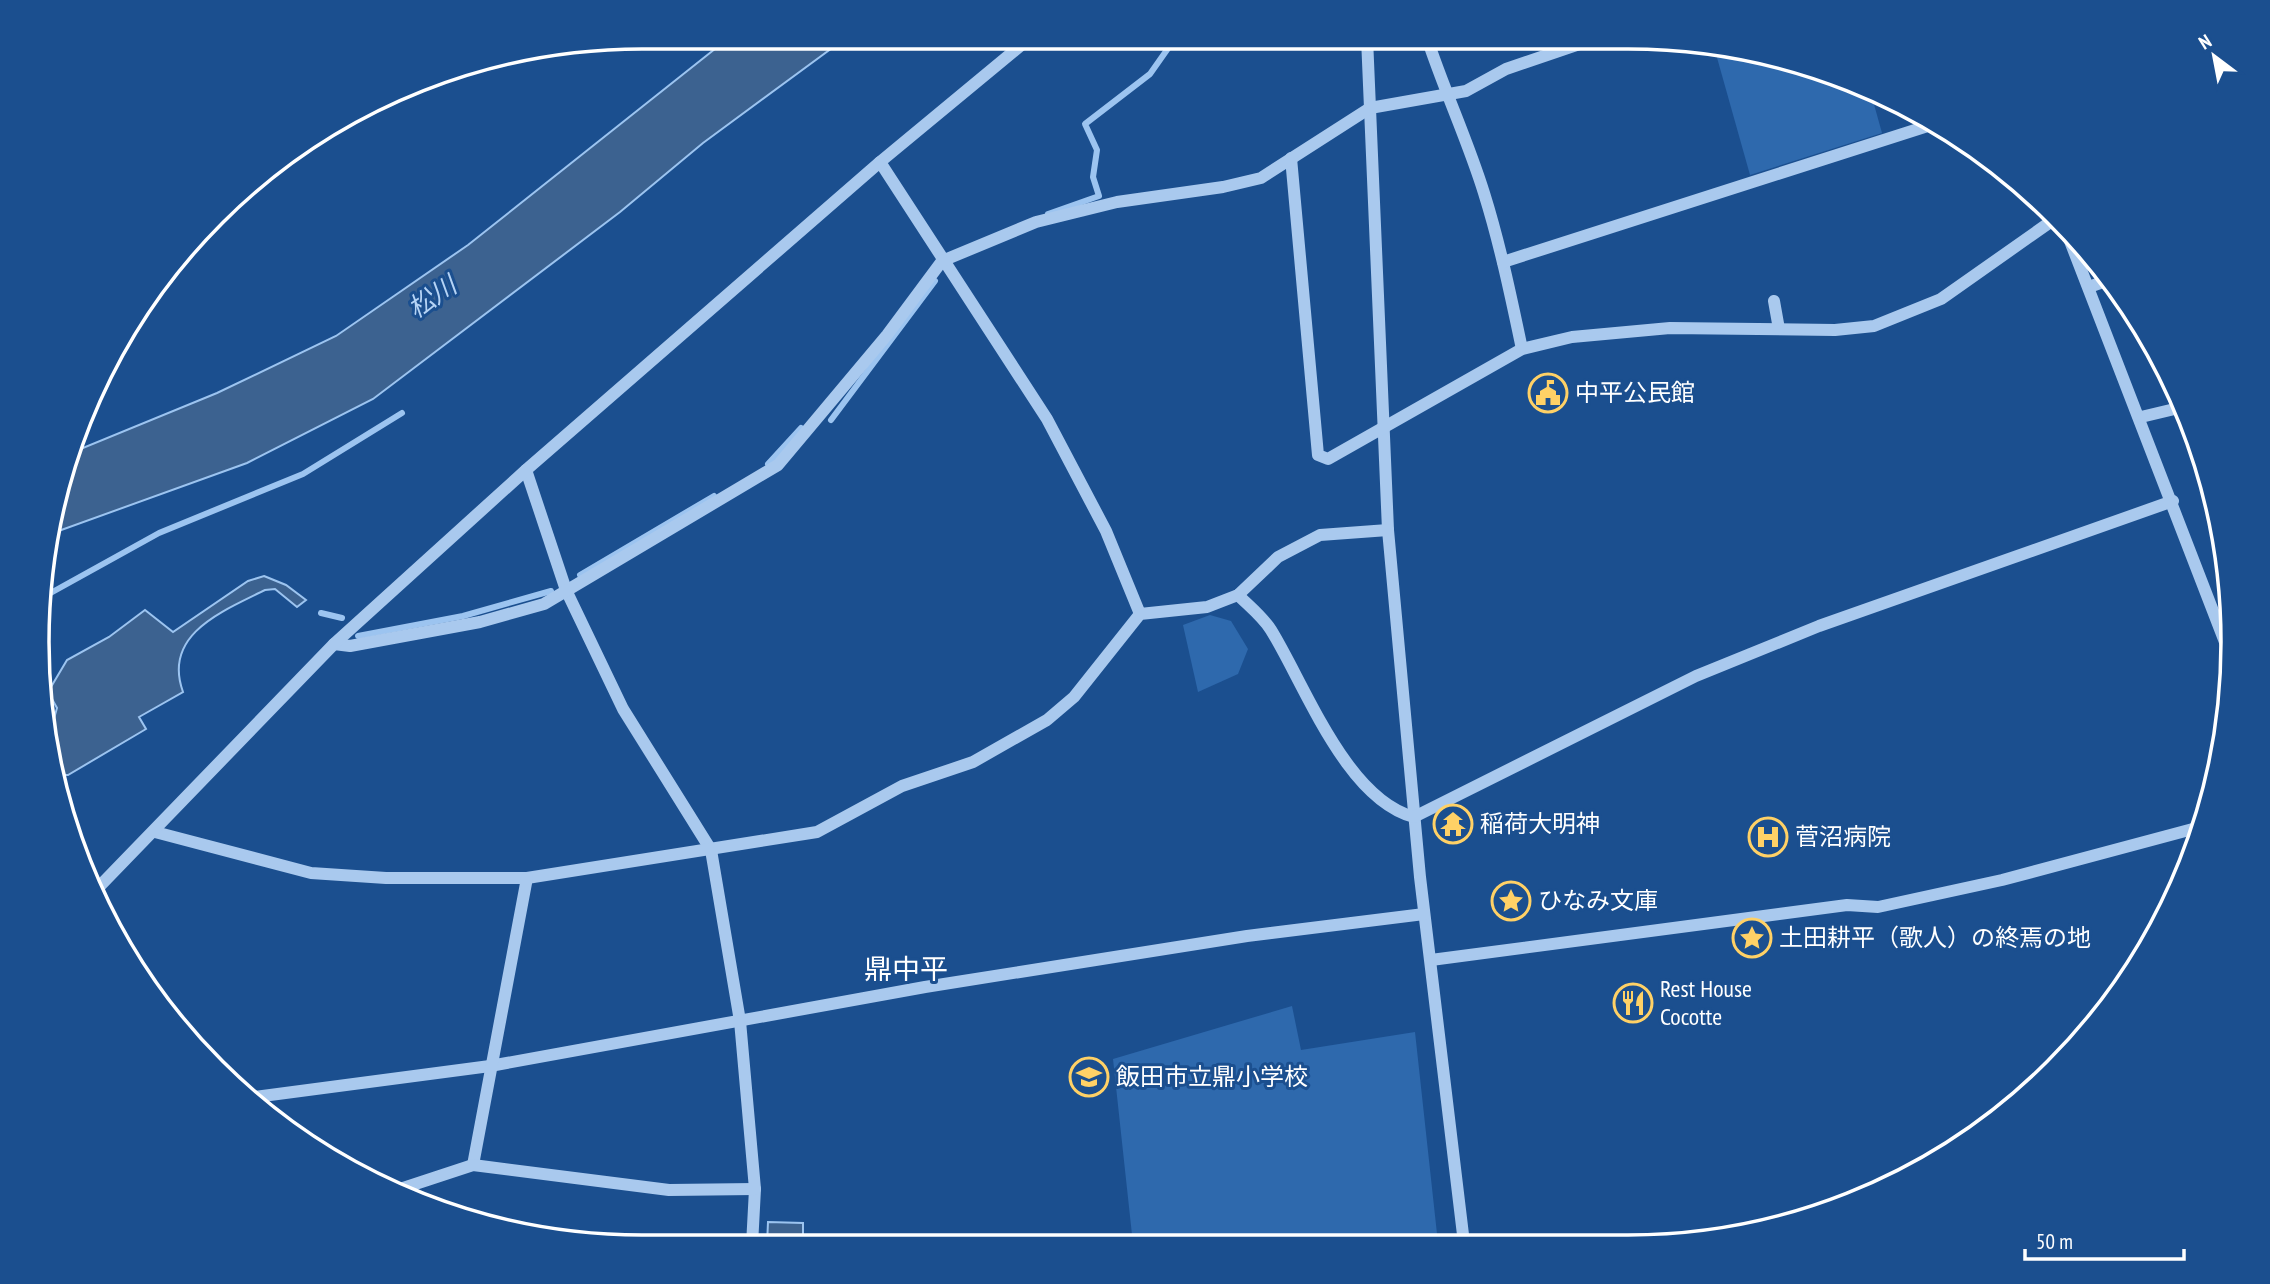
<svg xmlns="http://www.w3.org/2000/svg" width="2270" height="1284" font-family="'PT Sans Narrow','Noto Sans JP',sans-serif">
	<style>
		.green { fill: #2e69ad }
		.water { fill: #3c6290; stroke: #9cc4f0; stroke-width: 2 }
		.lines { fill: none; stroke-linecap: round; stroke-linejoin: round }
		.stream { stroke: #9cc4f0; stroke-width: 6 }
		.minor { stroke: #a9c9ee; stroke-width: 12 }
		.labels { text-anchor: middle; stroke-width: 6; stroke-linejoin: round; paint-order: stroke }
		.poi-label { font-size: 24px; fill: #fff; stroke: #1b4f8f; text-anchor: start }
		.water-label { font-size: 26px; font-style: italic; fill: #b5d3f5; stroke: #1b4f8f }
		.quarter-label { font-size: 28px; fill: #fff; stroke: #1b4f8f }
		.rim { fill: none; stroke: #fff; stroke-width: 3.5 }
	</style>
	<rect width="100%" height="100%" fill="#1b4f8f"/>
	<g class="green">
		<polygon points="1714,47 1822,69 1870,90 1882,133 1750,175"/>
		<polygon points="1210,615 1231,621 1248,649 1238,674 1198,692 1183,625"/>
		<polygon points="1292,1006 1301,1050 1415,1032 1438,1243 1133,1244 1113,1059"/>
	</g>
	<g class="water">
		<polygon points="730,37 847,37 703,143 620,212 373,399 247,463 53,533 57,485 73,452 217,393 336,336 468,245"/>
		<path d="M264 576 286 585 306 600 297 607 275 589 265 590C223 611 162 634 183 692L139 717 146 729 68 775H60L48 725 53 722 57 708 48 692 67 660 109 637 145 610 173 632 248 581Z"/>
		<polygon points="768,1222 803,1223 803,1245 767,1245"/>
	</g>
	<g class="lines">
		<g class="stream">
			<polyline points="1048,214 1099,196 1093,177 1097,150 1085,124 1150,74 1176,37"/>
			<polyline points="831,420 935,281"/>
			<polyline points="768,464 801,428"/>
			<polyline points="580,575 714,496"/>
			<polyline points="47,595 159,533 303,474 402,413"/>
			<polyline points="321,613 342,618"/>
			<polyline points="358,636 463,616 551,591"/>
		</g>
		<g class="minor">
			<polyline points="1367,38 1388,530 1420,877 1464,1243"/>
			<path d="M1427 38C1444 90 1468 141 1484 193 1500 244 1511 297 1522 349"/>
			<polyline points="1291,158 1318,455 1328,459 1522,349 1572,337 1670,328 1835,330 1874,326 1941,299 2056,218"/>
			<polyline points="880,162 1047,419 1106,531 1140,614"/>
			<polyline points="2065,228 2230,655"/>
			<polyline points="1503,262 1937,123"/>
			<polyline points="2089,287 2111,279"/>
			<polyline points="1774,301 1779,329"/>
			<polyline points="2141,417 2183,407"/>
			<polyline points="526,470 566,590 623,709 711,850 740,1021 755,1189 752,1245"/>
			<path d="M1238 595C1249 606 1263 617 1271 630 1305 685 1346 799 1414 817L1696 676 1819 626 2173 501"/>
			<polyline points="334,644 350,646 480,622 544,604 778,465 887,335 942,261 1036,222 1117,202 1223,187 1261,178 1370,108 1466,91 1506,69 1597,38"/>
			<polyline points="155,832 311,873 386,878 527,878 817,832 902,786 973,762 1047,720 1074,697 1140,614 1207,607 1238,595 1278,557 1320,535 1388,530"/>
			<polyline points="94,892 334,644 526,470 880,162 1031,37"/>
			<polyline points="1431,960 1847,905 1878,907 2002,880 2204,826"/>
			<polyline points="255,1097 490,1066 925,987 1247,936 1424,914"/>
			<polyline points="473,1165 527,878"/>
			<polyline points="394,1191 473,1165 669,1190 755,1189"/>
		</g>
	</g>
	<defs>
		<symbol id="civic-ring" viewBox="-11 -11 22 22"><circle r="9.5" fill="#1b4f8f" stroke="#ffd166" stroke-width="1.5"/><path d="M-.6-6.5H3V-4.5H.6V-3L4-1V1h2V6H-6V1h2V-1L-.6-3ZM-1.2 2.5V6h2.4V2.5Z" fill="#ffd166"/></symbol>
		<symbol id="temple-ring" viewBox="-11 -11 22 22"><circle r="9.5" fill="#1b4f8f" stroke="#ffd166" stroke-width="1.5"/><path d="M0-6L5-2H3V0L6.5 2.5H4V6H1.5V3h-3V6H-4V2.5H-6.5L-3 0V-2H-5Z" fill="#ffd166"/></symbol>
		<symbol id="hospital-ring" viewBox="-11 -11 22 22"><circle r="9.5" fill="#1b4f8f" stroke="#ffd166" stroke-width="1.5"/><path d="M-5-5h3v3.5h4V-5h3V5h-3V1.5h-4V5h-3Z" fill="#ffd166"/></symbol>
		<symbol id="sight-ring" viewBox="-11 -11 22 22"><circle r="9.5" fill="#1b4f8f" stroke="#ffd166" stroke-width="1.5"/><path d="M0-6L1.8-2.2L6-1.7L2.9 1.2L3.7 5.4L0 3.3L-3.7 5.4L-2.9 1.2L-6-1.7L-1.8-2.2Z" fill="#ffd166"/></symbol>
		<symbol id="restaurant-ring" viewBox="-11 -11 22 22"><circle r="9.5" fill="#1b4f8f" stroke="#ffd166" stroke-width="1.5"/><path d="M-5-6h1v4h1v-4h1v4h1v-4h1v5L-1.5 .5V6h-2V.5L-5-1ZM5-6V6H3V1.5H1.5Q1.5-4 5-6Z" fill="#ffd166"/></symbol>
		<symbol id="school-ring" viewBox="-11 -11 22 22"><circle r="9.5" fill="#1b4f8f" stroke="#ffd166" stroke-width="1.5"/><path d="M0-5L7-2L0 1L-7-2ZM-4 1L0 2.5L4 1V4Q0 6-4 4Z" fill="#ffd166"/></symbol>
	</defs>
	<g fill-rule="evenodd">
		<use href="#civic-ring" x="1526" y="371" width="44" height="44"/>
		<use href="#temple-ring" x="1431" y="802" width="44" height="44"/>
		<use href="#hospital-ring" x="1746" y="815" width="44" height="44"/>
		<use href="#sight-ring" x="1489" y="879" width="44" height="44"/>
		<use href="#sight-ring" x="1730" y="916" width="44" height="44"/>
		<use href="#restaurant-ring" x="1611" y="981" width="44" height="44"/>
		<use href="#school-ring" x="1067" y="1055" width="44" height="44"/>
	</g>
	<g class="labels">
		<g class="poi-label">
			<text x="1575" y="401">中平公民館</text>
			<text x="1480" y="832">稲荷大明神</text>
			<text x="1795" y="845">菅沼病院</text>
			<text x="1538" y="909">ひなみ文庫</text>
			<text x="1779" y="946">土田耕平（歌人）の終焉の地</text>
			<text x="1660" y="997">Rest House<tspan x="1660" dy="28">Cocotte</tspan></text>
			<text x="1116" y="1085">飯田市立鼎小学校</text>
		</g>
		<g class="water-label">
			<text transform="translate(432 297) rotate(-34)" y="9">松川</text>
		</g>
		<g class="quarter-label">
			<text x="906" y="979">鼎中平</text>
		</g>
	</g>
	<path d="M0 0H2270V1284H0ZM642 49H1628A593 593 0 0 1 2221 642V642A593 593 0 0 1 1628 1235H642A593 593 0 0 1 49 642V642A593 593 0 0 1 642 49Z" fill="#1b4f8f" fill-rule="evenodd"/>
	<path class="rim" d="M642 49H1628A593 593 0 0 1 2221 642V642A593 593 0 0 1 1628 1235H642A593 593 0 0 1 49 642V642A593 593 0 0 1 642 49Z"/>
	<g transform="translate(2214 56) rotate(328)" stroke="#1b4f8f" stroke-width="5" paint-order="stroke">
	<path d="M0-5L12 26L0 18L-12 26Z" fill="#ffffff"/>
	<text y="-10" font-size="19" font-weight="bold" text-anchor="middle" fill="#ffffff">N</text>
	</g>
	<path d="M2025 1249v10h159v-10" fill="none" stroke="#ffffff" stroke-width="3.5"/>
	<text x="2036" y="1249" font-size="21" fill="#ffffff" stroke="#1b4f8f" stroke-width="5" paint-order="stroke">50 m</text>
</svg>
